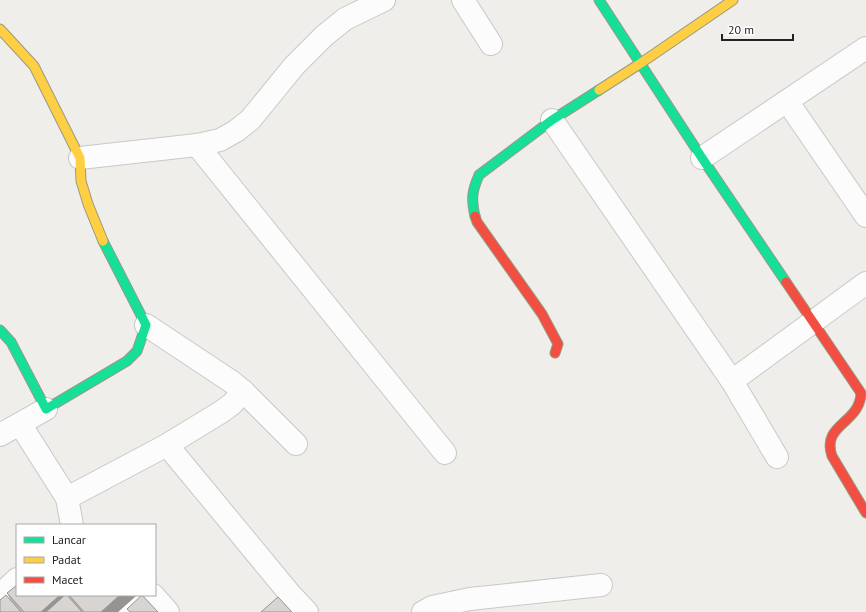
<svg xmlns="http://www.w3.org/2000/svg" width="866" height="612" font-family="'PT Sans',sans-serif">
	<style>
		.lines { fill: none; stroke-linecap: round; stroke-linejoin: round }
		.street-casing { stroke: #c9c8c7; stroke-width: 24 }
		.fast-casing { stroke: #999a82; stroke-width: 11 }
		.slow-casing { stroke: #999a82; stroke-width: 11 }
		.jam-casing { stroke: #999a82; stroke-width: 11 }
		.street { stroke: #fdfcfc; stroke-width: 22 }
		.fast { stroke: #16e098; stroke-width: 9 }
		.slow { stroke: #ffcf43; stroke-width: 9 }
		.jam { stroke: #f24e42; stroke-width: 9 }
		.wall { fill: #b9b6b5 }
		.shaded-wall { fill: #969493 }
		.building { fill: #d7d4d2; stroke: #969493 }
	</style>
	<rect width="100%" height="100%" fill="#f0eeeb"/>
	<g class="lines">
		<defs>
			<g id="street">
				<polyline points="463,0 491,44"/>
				<polyline points="787,101 866,216"/>
				<polyline points="552,120 732,381 777,457"/>
				<polyline points="197,145 445,453"/>
				<polyline points="80,158 197,145 220,140 236,131 250,120 294,66 324,36 345,19 384,0"/>
				<polyline points="702,158 866,48"/>
				<polyline points="732,381 866,283"/>
				<polyline points="243,391 296,444"/>
				<polyline points="20,424 67,498 72,525"/>
				<polyline points="0,435 46,409"/>
				<polyline points="167,445 290,594 307,612"/>
				<polyline points="67,498 167,445 221,412 232,404 243,391 232,382 146,325"/>
				<polyline points="0,595 17,579"/>
				<polyline points="153,595 168,612"/>
				<polyline points="127,612 146,595"/>
				<polyline points="423,612 432,607 470,599 601,585"/>
			</g>
			<g id="fast">
				<polyline points="599,0 702,158 786,282"/>
				<path d="M475 216C471 199 472 191 479 175L552 120 599 90"/>
				<polyline points="0,330 11,342 46,409 127,361 137,351 146,325 103,241"/>
			</g>
			<g id="slow">
				<polyline points="0,29 34,66 80,158 81,181 88,204 103,241"/>
				<polyline points="599,90 641,63 733,0"/>
			</g>
			<g id="jam">
				<polyline points="475,216 477,222 542,314 558,344 555,353"/>
				<path d="M786 282 861 393C860 424 821 424 832 456L866 513"/>
			</g>
		</defs>
		<use href="#street" class="street-casing"/>
		<use href="#fast" class="fast-casing"/>
		<use href="#slow" class="slow-casing"/>
		<use href="#jam" class="jam-casing"/>
		<use href="#street" class="street"/>
		<use href="#fast" class="fast"/>
		<use href="#slow" class="slow"/>
		<use href="#jam" class="jam"/>
	</g>
	<polygon class="wall" points="7,593 17,595 137,595 118,612 0,612 10,599"/>
	<g class="shaded-wall">
		<polygon points="60,595 63,595 66,605 59,612 41,612"/>
		<polygon points="120,595 137,595 118,612 101,612"/>
	</g>
	<g class="building">
		<polygon points="17,585 17,595 60,595 41,612 24,612 7,593"/>
		<polygon points="6,595 21,612 0,612 0,600"/>
		<polygon points="65,595 67,595 82,612 46,612"/>
		<polygon points="69,595 120,595 101,612 84,612"/>
		<polygon points="142,595 158,612 130,612 127,609"/>
		<polygon points="278,597 292,612 261,612"/>
	</g>
	<rect x="16" y="524" width="140" height="72" fill="#ffffff" stroke="#a7a7a7"/>
	<rect x="24" y="537" width="20" height="6" fill="#16e098" stroke="#a7a7a7"/>
	<text x="52" y="544" font-size="12" fill="#222222">Lancar</text>
	<rect x="24" y="557" width="20" height="6" fill="#ffcf43" stroke="#a7a7a7"/>
	<text x="52" y="564" font-size="12" fill="#222222">Padat</text>
	<rect x="24" y="577" width="20" height="6" fill="#f24e42" stroke="#a7a7a7"/>
	<text x="52" y="584" font-size="12" fill="#222222">Macet</text>
	<path d="M722 34v6h71v-6" fill="none" stroke="#222222" stroke-width="2"/>
	<text x="728" y="34" font-size="12" fill="#222222" stroke="#ffffff" stroke-width="3" paint-order="stroke">20 m</text>
</svg>
